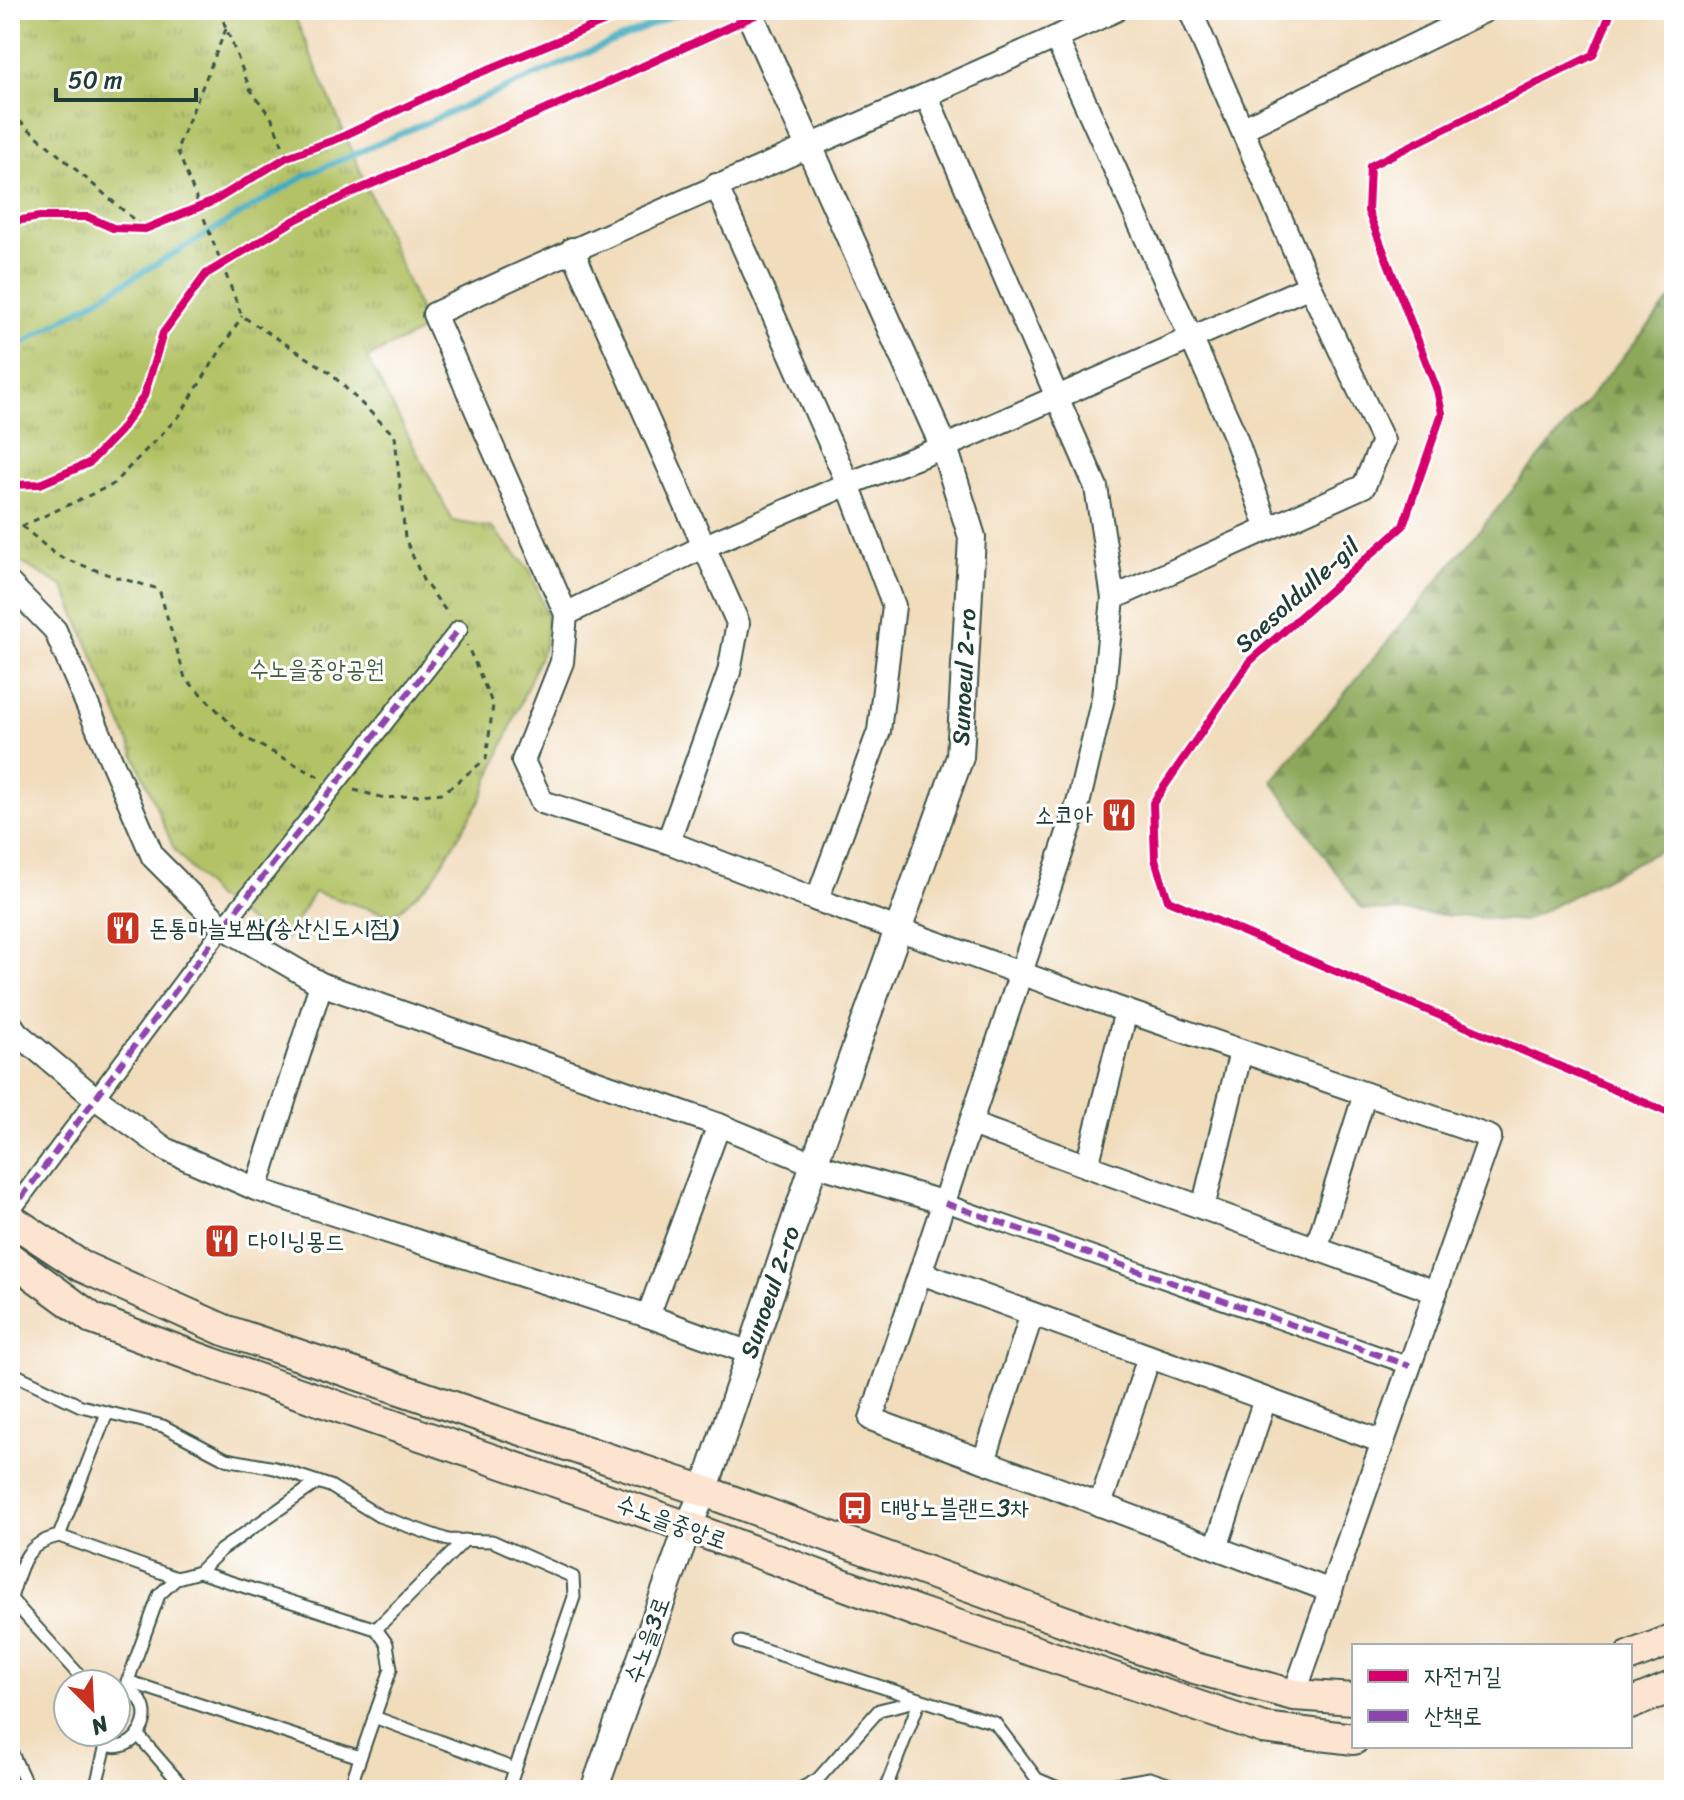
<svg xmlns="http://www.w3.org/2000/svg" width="1684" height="1800" font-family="Sriracha,'Poor Story',sans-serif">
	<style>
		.grass { fill: url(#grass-tufts); stroke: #68804c; stroke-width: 2 }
		.forest { fill: url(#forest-firs); stroke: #567247; stroke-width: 2 }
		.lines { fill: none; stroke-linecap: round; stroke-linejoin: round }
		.stream { stroke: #3eabbd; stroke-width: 6 }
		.service-casing { stroke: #3e5548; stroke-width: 15 }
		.pedestrian-casing { stroke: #3e5548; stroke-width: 20 }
		.minor-casing { stroke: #3e5548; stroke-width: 26 }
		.tertiary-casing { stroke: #3e5548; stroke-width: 30 }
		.secondary-casing { stroke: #3e5548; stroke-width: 34 }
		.path { stroke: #3e5548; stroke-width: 3; stroke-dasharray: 6 6; stroke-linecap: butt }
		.service { stroke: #fff; stroke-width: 11 }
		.pedestrian { stroke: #fff; stroke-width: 16 }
		.minor { stroke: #fff; stroke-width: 22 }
		.tertiary { stroke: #fff; stroke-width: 26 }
		.secondary { stroke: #fde4d0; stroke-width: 30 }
		.quiet { stroke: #8e44ad; stroke-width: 6; stroke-dasharray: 12 6; stroke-linecap: butt }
		.cycleway-casing { stroke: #fff; stroke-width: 13 }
		.cycleway { stroke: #d6006c; stroke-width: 8 }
		.labels { text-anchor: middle; stroke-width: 6; stroke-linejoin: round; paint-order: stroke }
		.street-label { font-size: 24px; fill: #1f3d34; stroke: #fff }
		.park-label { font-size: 24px; fill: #445e40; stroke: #fff }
		.poi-label { font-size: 24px; fill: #1f3d34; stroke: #fff; text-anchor: start }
	</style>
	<defs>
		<pattern id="grass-tufts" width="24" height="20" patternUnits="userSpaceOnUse" patternTransform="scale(2)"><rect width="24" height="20" fill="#b2c265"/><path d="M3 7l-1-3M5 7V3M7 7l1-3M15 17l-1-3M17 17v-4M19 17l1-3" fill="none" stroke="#909f54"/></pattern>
		<pattern id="forest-firs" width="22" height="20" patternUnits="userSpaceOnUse" patternTransform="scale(2)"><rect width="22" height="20" fill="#8da85a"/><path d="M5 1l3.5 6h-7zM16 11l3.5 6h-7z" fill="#738a4b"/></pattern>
	</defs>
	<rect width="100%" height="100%" fill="#fff"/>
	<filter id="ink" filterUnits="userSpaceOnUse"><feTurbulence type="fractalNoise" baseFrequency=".0125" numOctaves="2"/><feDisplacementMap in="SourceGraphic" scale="16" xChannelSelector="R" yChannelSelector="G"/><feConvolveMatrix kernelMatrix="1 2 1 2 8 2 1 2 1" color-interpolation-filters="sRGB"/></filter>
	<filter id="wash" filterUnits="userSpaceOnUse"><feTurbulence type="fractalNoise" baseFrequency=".006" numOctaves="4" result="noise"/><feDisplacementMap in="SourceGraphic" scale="32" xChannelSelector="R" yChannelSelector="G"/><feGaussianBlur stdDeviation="1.8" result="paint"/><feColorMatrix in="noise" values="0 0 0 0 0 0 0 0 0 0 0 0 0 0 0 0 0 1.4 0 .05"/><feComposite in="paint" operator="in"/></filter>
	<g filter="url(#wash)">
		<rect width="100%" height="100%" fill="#f1dcbc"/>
		<polygon class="grass" points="10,10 292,10 427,328 367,358 453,521 492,528 530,570 547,616 545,644 480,801 432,880 393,916 314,892 285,940 262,931 215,897 174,849 64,587 10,556"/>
		<polygon class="forest" points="1674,295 1674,843 1524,921 1362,909 1272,781"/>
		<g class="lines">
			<polyline class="stream" points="10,351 306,175 686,10"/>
		</g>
	</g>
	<g filter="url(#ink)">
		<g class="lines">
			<defs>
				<g id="service">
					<polyline points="10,1372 81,1406 163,1426 226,1459 275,1468 330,1486 379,1516 448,1540 492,1541 573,1577 574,1597 508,1790"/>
					<polyline points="59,1536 107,1413"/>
					<polyline points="199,1572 221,1550 318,1482"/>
					<polyline points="10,1598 87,1684"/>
					<path d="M10 1601C21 1568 22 1544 59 1536L177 1578"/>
					<polyline points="376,1629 465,1540"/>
					<polyline points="740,1642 995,1723 1037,1779 1063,1790"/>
					<polyline points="127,1681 360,1757"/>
					<polyline points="125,1689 159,1595 177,1578 199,1572 376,1629 387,1644 391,1669 349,1790"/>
					<polyline points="374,1717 515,1769"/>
					<path d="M90 1732C130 1780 176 1695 116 1688"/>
					<polyline points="138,1735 186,1790"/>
					<polyline points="10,1749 29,1790"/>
					<polyline points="95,1790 106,1745"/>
					<polyline points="798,1790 818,1779 879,1710 920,1700"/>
					<polyline points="885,1790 920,1700"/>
					<polyline points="1079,1790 1150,1778 1186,1790"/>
				</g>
				<g id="pedestrian">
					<polyline points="945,1203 1410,1366"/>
					<polyline points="10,1213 223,927 459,629"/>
				</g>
				<g id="minor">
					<path d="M1116 10C890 114 660 208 434 314L566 614 562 662 523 761 542 802 668 842 817 900 1126 1011 1490 1137 1294 1695"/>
					<polyline points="1056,38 1233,431 1268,529"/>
					<polyline points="927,97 1096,487 1113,598 1103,698 1079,800 871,1419 1331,1591"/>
					<polyline points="1242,129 1486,10"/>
					<polyline points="716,185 848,484 894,606 879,731 817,900"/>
					<polyline points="572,249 738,623 729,672 668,842"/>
					<polyline points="10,584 55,630 153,857 223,927 321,984 719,1125 814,1164 945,1203"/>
					<polyline points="1113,598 1364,486 1383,441 1310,286 1190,10"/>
					<polyline points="566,614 703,547 848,484 944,447 1310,286"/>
					<polyline points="10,1023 17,1033 94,1097 167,1150 256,1189 648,1316 750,1353"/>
					<polyline points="971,1124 1436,1292"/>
					<polyline points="1087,1166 1126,1011"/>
					<polyline points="256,1189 321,984"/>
					<polyline points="1203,1208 1241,1051"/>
					<polyline points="1316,1249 1365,1094"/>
					<polyline points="921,1273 1383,1442"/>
					<polyline points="648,1316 719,1125"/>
					<polyline points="984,1461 1032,1314"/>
					<polyline points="1100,1505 1149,1357"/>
					<polyline points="1216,1548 1265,1399"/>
				</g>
				<polyline id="tertiary" points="594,1790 688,1527 704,1491 814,1164 960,757 972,537 944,447 748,10"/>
				<g id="secondary">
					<polyline points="10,1219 81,1266 224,1330 704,1491 1191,1667 1294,1695 1354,1699"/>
					<polyline points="10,1258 93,1319 211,1363 688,1527 918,1612 1263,1728 1354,1739"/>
					<polyline points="1630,1656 1674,1639"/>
					<polyline points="1630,1704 1674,1686"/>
				</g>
			</defs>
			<use href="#service" class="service-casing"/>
			<use href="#pedestrian" class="pedestrian-casing"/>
			<use href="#minor" class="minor-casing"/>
			<use href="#tertiary" class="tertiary-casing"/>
			<use href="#secondary" class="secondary-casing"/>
			<g class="path">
				<polyline points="219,10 250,89 272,119 287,157"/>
				<polyline points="226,29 177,149 242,316 328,371 395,436 405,538 423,580 449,615"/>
				<polyline points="10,113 145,229"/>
				<polyline points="10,526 22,526 112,485 180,415 242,316"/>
				<polyline points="22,526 57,556 112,576 159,589 185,678 244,737 321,778"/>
				<polyline points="354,790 385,798 443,793 486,759 493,705 467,645"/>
			</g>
			<use href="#service" class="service"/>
			<use href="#pedestrian" class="pedestrian"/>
			<use href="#minor" class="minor"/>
			<use href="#tertiary" class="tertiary"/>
			<use href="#secondary" class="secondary"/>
			<g class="quiet">
				<polyline points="945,1203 1410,1366"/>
				<polyline points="10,1213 223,927 459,629"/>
			</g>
			<defs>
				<g id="cycleway">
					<polyline points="1612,10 1593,55 1370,166 1368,211 1437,390 1442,413 1403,526 1250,661 1153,803 1155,859 1168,900 1674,1115"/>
					<polyline points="10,222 39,217 88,217 113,228 145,229 214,201 287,157 337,139 467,78 632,10"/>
					<polyline points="10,485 40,484 89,463 120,431 144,396 163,333 206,274 295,220 353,192 582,94 766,10"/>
				</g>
			</defs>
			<use href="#cycleway" class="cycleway-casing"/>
			<use href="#cycleway" class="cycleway"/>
		</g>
	</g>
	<defs>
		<symbol id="restaurant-square" viewBox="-11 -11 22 22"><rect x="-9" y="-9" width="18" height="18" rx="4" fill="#c8321e" stroke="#fff"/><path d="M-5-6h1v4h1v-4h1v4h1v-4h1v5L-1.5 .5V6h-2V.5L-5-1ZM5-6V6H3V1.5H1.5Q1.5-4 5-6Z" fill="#fff"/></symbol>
		<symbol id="bus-square" viewBox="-11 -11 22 22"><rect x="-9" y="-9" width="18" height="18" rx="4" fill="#c8321e" stroke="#fff"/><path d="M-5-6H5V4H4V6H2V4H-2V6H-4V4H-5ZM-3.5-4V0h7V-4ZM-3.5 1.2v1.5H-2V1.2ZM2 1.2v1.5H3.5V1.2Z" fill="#fff"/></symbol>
	</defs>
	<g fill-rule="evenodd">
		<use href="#restaurant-square" x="1099" y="795" width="40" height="40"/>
		<use href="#restaurant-square" x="103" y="908" width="40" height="40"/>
		<use href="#restaurant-square" x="202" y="1221" width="40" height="40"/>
		<use href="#bus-square" x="835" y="1488" width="40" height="40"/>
	</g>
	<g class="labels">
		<g class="street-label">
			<text transform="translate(1297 595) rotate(-42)" y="8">Saesoldulle-gil</text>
			<text transform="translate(964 677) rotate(-87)" y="8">Sunoeul 2-ro</text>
			<text transform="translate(770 1292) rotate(-71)" y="8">Sunoeul 2-ro</text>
			<text transform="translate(672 1522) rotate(20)" y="8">수노을중앙로</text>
			<text transform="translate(647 1640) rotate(-70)" y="8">수노을3로</text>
		</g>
		<g class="park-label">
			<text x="317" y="677">수노을중앙공원</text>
		</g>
		<g class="poi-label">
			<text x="1093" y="823" text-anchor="end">소코아</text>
			<text x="149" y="936">돈통마늘보쌈(송산신도시점)</text>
			<text x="248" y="1249">다이닝몽드</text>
			<text x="881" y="1516">대방노블랜드3차</text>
		</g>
	</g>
	<rect width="1684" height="1800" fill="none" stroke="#fff" stroke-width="40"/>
	<rect x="1352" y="1644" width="280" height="104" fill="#ffffff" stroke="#a5b1ae" stroke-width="2"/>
	<rect x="1368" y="1670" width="40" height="12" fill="#d6006c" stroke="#a5b1ae" stroke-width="2"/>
	<text x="1424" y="1684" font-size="24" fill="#1f3d34">자전거길</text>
	<rect x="1368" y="1710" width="40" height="12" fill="#8e44ad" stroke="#a5b1ae" stroke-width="2"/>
	<text x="1424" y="1724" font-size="24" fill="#1f3d34">산책로</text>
	<g transform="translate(92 1708) rotate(156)"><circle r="38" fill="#ffffff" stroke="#a5b1ae" stroke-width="2"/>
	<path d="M0-6L14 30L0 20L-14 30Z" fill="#c8321e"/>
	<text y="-12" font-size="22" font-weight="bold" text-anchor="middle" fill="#1f3d34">N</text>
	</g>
	<path d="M56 88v12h140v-12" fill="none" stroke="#1f3d34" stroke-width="4"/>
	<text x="68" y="88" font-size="24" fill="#1f3d34" stroke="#ffffff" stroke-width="6" paint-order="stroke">50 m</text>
</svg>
